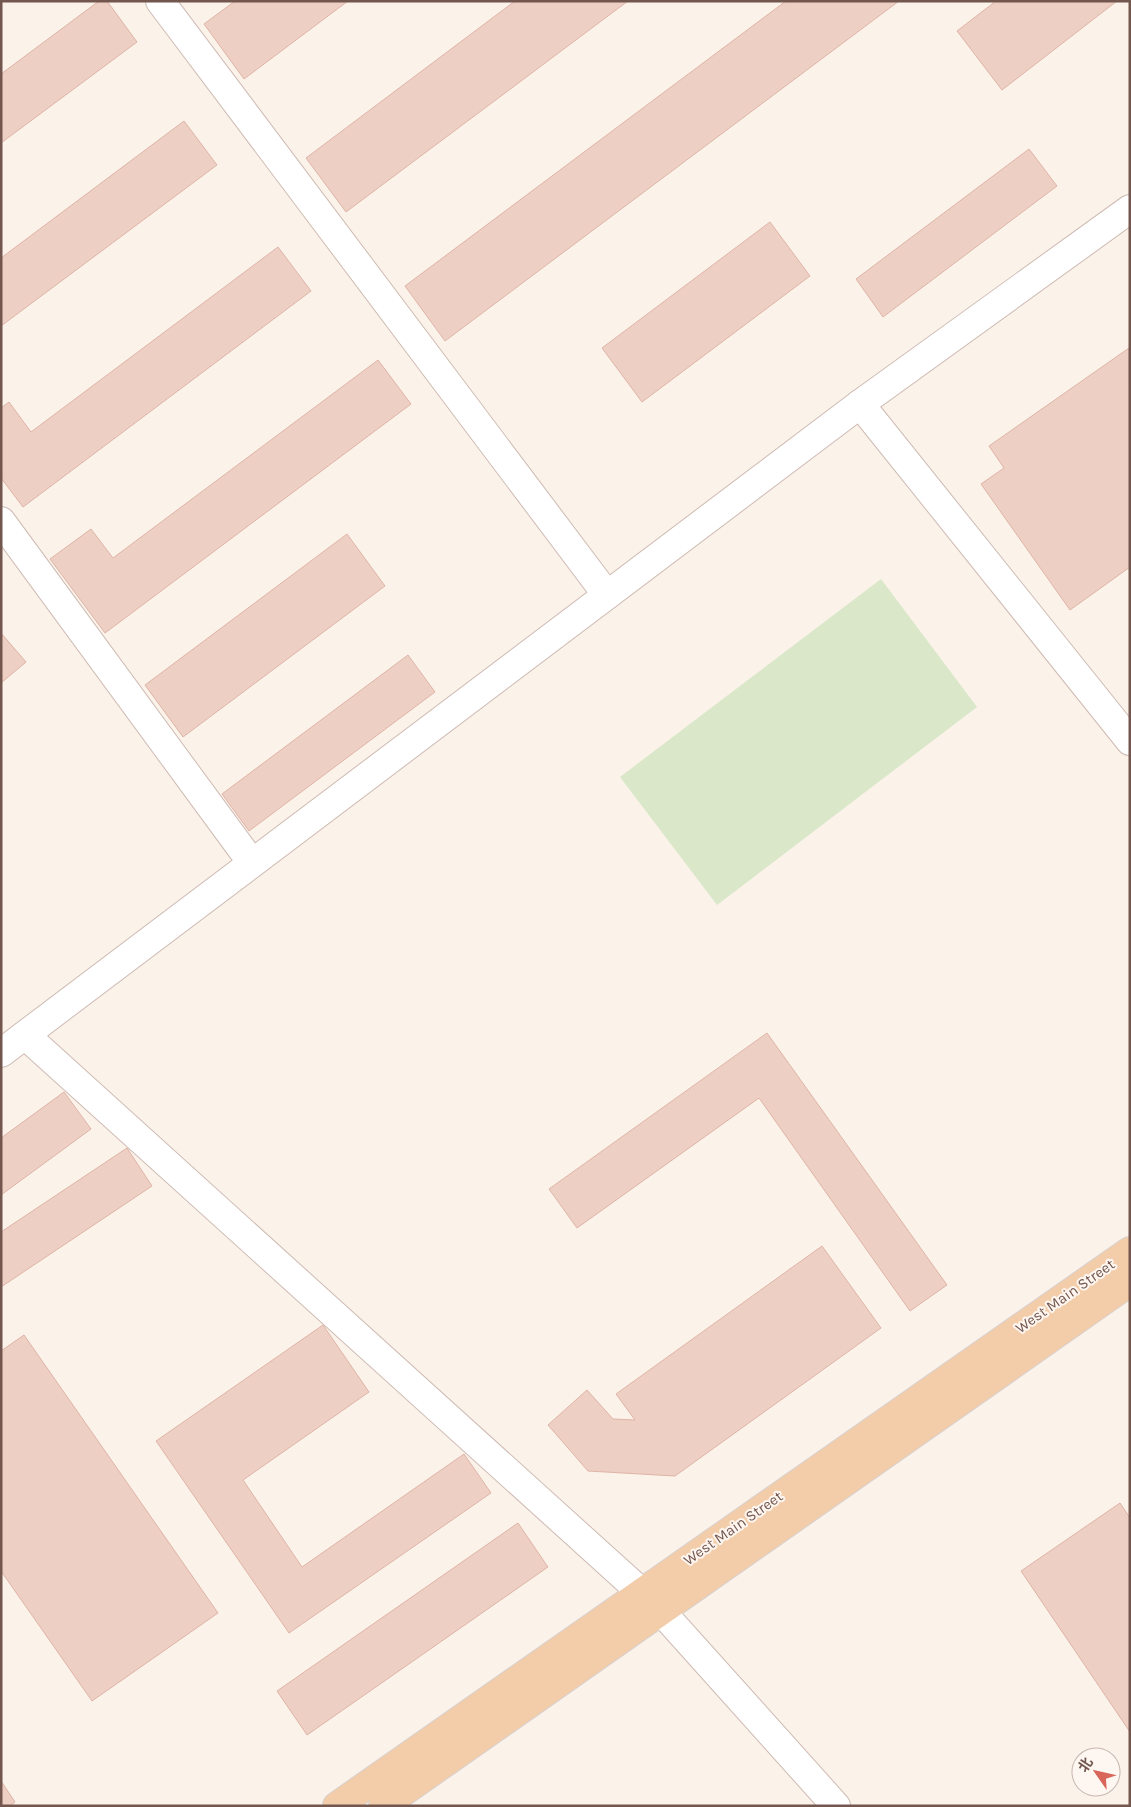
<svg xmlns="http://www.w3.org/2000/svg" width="1131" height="1807" font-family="Karla,'Noto Sans SC',sans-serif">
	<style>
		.green { fill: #dae8c9 }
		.building { fill: #eecfc4; stroke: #dfb4a6 }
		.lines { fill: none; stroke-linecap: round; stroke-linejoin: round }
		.minor-casing { stroke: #cebbb3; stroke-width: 30 }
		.major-casing { stroke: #d8d0ce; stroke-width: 30 }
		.minor { stroke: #fff; stroke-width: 28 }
		.major { stroke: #f3cda9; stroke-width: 28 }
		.labels { text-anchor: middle; stroke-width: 4; stroke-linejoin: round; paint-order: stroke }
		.street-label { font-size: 15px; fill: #73574f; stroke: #fef6f0 }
	</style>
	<rect width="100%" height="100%" fill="#fbf2ea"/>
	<polygon class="green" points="881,579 977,707 717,905 620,777"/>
	<g class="building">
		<polygon points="99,1 107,1 137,42 1,143 1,74"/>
		<polygon points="235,1 348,1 244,79 204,24"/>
		<polygon points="515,1 628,1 346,212 306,158"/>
		<polygon points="786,1 899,1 445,341 405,286"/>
		<polygon points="996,1 1117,1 1002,90 957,31"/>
		<polygon points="184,121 217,165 1,326 1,258"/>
		<polygon points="1029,149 1057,186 883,317 856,279"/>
		<polygon points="770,222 810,276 642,402 602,348"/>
		<polygon points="278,247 311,291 23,507 1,478 1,408 9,402 31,432"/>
		<polygon points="1129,348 1130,567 1070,610 981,484 1004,468 989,446"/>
		<polygon points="378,360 411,404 105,633 50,559 91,529 113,558"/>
		<polygon points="347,534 385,586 183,737 145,685"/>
		<polygon points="1,633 26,662 1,683"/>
		<polygon points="408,655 435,692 249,831 222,794"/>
		<polygon points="767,1033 947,1285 910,1311 759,1098 577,1228 549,1189"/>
		<polygon points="64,1092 91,1129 1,1195 1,1138"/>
		<polygon points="127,1148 152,1186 1,1287 1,1232"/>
		<polygon points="822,1246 881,1328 675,1476 588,1471 548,1425 587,1390 613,1419 635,1420 616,1394"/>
		<polygon points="323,1325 369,1392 243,1480 302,1567 464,1454 491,1493 289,1633 156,1441"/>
		<polygon points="24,1335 218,1613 92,1701 1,1571 1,1351"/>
		<polygon points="1120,1503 1130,1518 1130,1732 1021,1571"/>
		<polygon points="518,1523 548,1567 307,1735 277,1691"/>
		<polygon points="1,1781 15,1802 10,1806 1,1806"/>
	</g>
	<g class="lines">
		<defs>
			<g id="minor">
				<polyline points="160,1 607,595"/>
				<polyline points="860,404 1130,741"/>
				<polyline points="1,521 252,863"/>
				<polyline points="25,1035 641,1592 661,1611 836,1806"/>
				<polyline points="1,1053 860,404 1130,209"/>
			</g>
			<g id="major">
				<polyline points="337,1806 1130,1251"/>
				<polyline points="383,1806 1130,1282"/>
			</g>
		</defs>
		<use href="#minor" class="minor-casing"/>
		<use href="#major" class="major-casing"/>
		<use href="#minor" class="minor"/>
		<use href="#major" class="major"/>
	</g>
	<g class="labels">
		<g class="street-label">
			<text transform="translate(1065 1296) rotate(-35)" y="5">West Main Street</text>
			<text transform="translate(733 1528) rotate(-35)" y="5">West Main Street</text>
		</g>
	</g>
	<rect width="1131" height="1807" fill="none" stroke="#73574f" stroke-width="5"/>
	<g transform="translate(1096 1772) rotate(304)"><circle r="24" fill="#fef6f0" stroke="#c6b6b0"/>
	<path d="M0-4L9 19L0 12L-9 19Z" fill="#d9665b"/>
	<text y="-8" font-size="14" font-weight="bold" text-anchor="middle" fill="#73574f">北</text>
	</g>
</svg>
